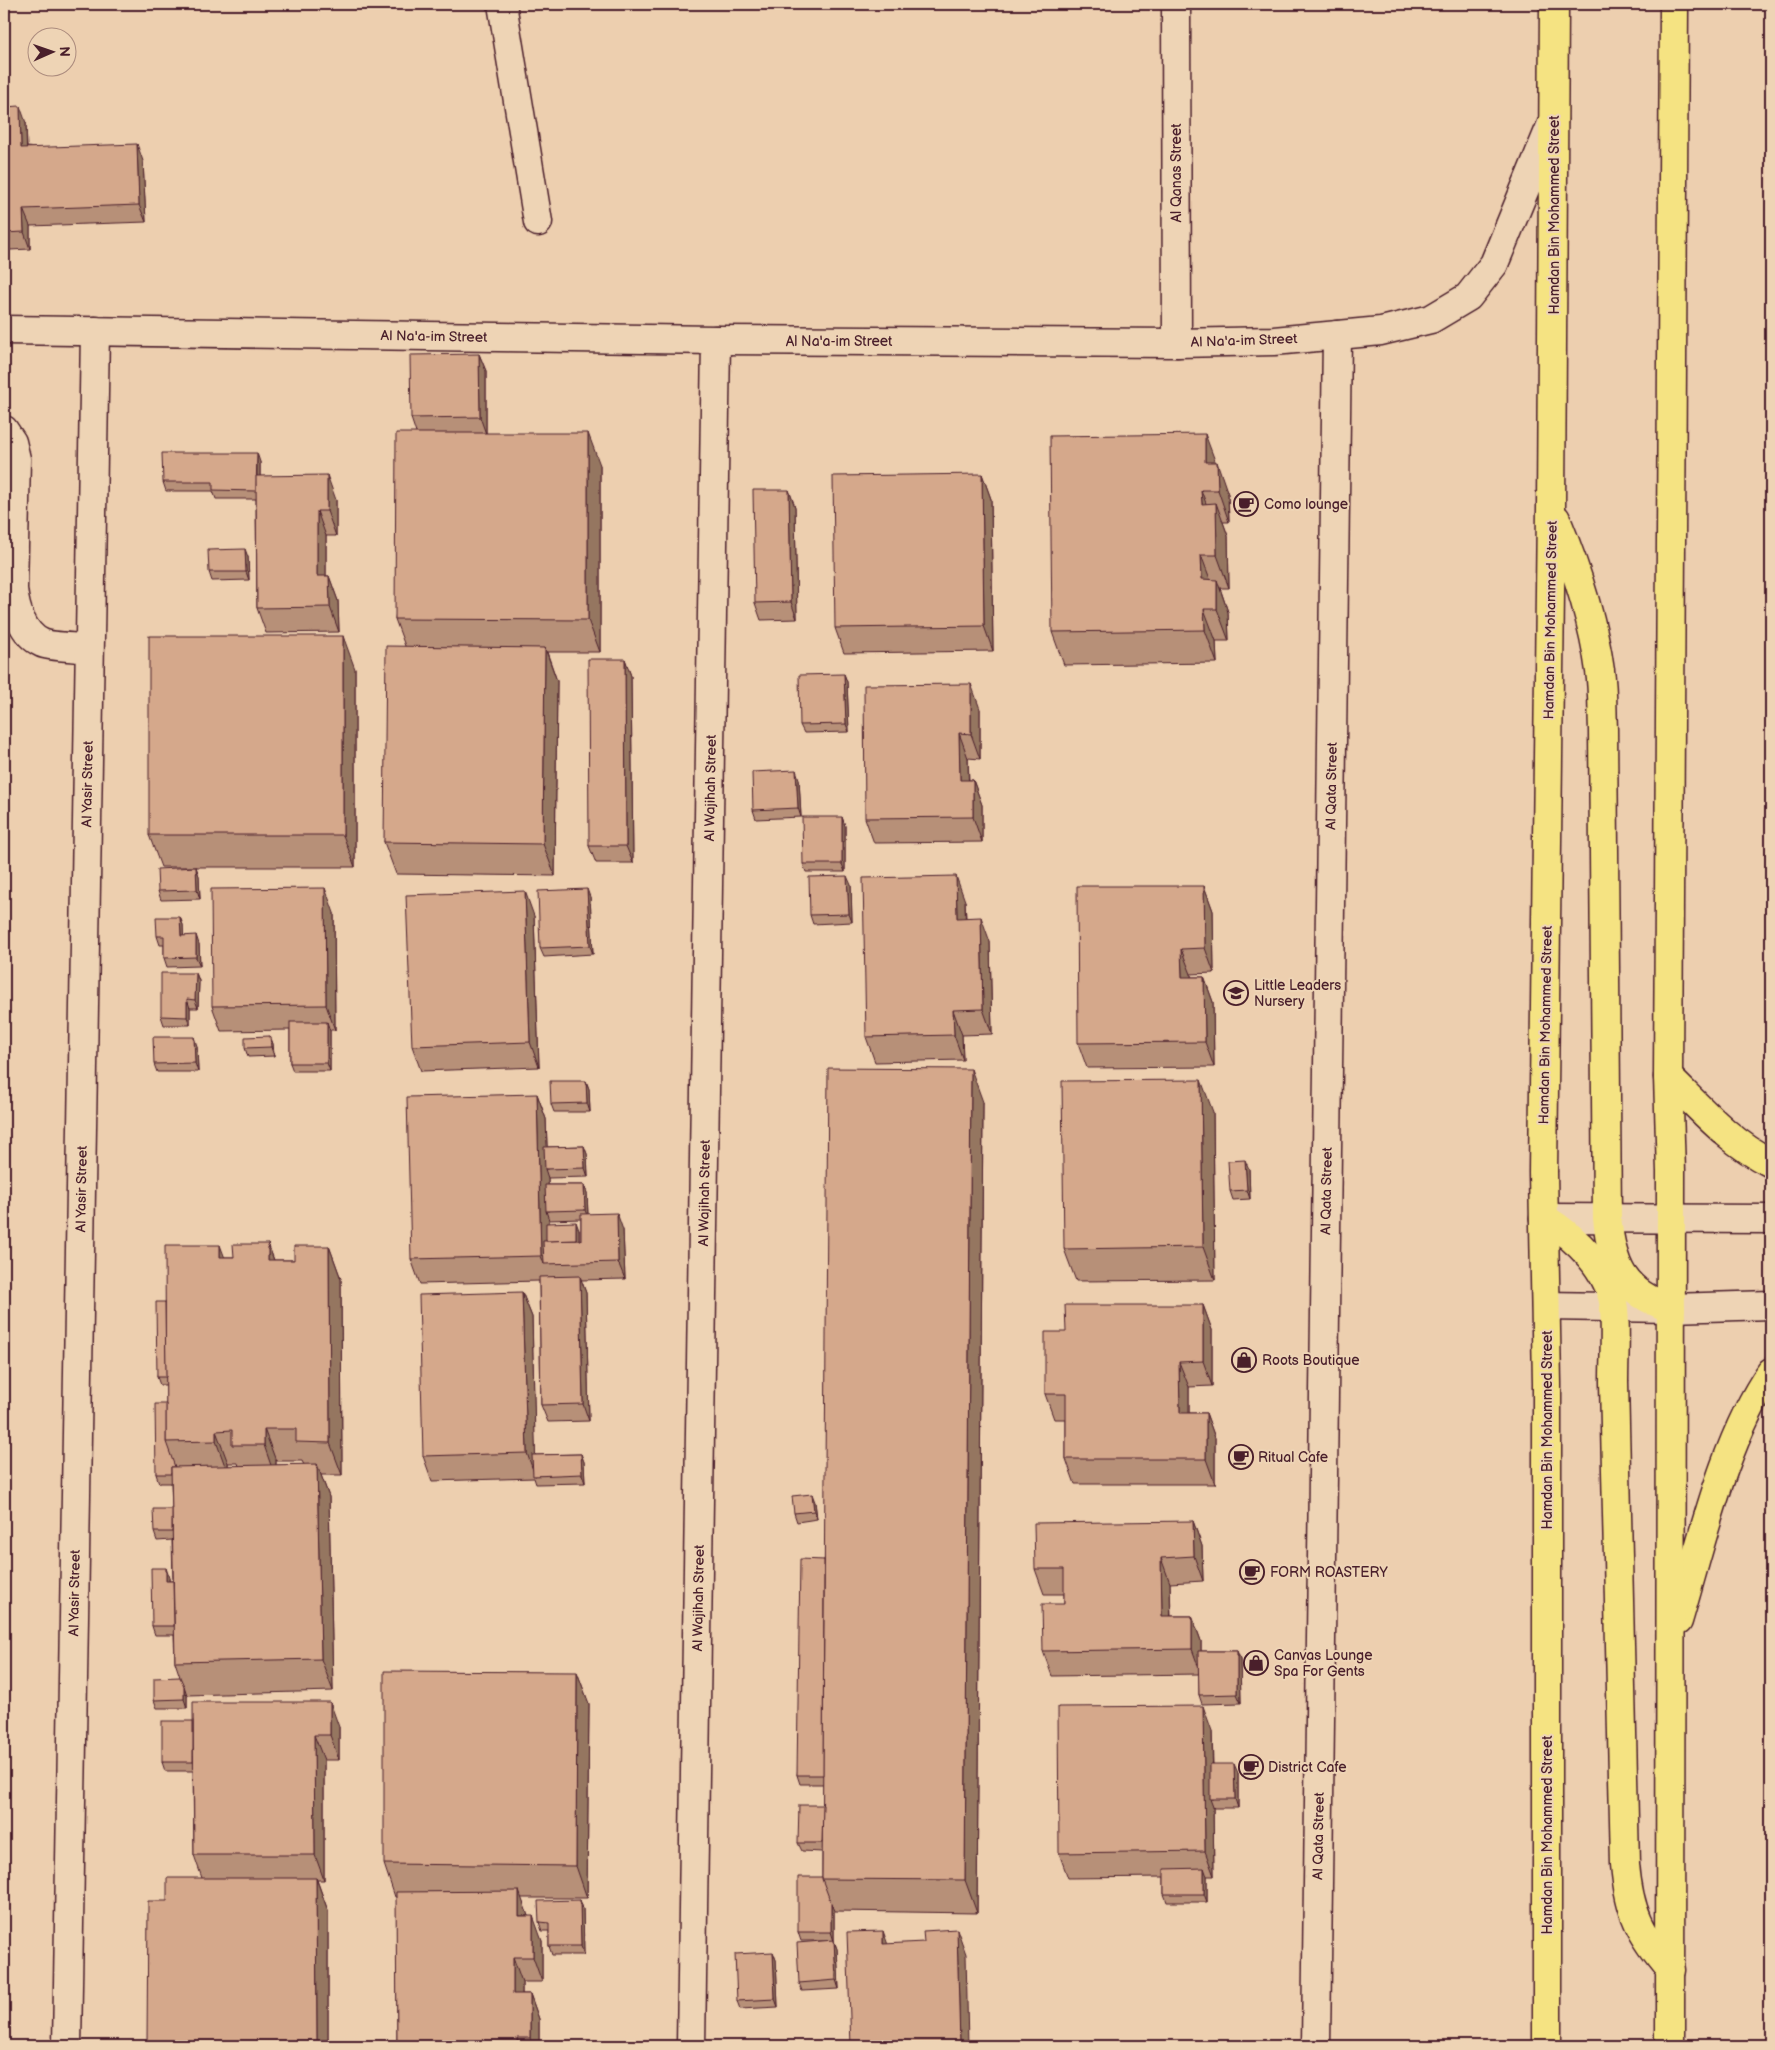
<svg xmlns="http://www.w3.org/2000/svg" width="1775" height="2050" font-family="'Balsamiq Sans',sans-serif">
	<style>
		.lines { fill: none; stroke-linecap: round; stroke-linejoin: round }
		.minor-casing { stroke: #4a1f2b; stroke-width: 31 }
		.primary-casing { stroke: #4a1f2b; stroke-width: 31 }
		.minor { stroke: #eed4b5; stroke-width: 28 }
		.primary { stroke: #f5e382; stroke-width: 28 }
		.wall { fill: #b79078; stroke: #4a1f2b; fill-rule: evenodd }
		.shaded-wall { fill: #957661; stroke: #4a1f2b }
		.building { fill: #d5a88b; stroke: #4a1f2b }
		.labels { text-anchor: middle; stroke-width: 4; stroke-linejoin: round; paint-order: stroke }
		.street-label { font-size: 14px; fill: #4a1f2b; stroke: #eed4b5 }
		.poi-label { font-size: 14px; fill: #4a1f2b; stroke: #eed4b5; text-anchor: start }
	</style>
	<rect width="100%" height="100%" fill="#edcfaf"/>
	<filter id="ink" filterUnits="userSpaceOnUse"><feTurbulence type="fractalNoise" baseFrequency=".02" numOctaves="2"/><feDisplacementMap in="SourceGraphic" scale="10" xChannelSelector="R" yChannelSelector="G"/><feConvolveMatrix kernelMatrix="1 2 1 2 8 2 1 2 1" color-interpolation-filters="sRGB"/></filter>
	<g filter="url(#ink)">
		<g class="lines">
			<defs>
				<g id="minor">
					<polyline points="502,4 538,222"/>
					<polyline points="1176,4 1177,343"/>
					<polyline points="4,330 716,340 1177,343 1274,341 1381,331 1431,319 1468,297 1494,264 1553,121"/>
					<path d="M4 430 12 442 16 459 13 589C15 608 22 634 42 643 51 647 78 647 89 649"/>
					<polyline points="1544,1218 1771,1219"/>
					<polyline points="1546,1306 1671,1308 1771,1305"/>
					<polyline points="67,2046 95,331"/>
					<polyline points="691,2046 716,340"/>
					<polyline points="1316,2046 1337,335"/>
				</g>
				<g id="primary">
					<path d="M1556 519C1576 568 1593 618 1600 671 1603 690 1602 710 1603 729L1607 1218C1612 1265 1622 1293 1671 1308"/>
					<path d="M1668 1077C1700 1108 1730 1143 1771 1163"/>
					<path d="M1544 1218C1575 1237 1611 1270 1614 1309 1616 1333 1614 1358 1614 1382L1625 1864C1629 1912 1640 1934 1671 1970"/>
					<path d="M1678 1621C1702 1541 1724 1440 1771 1372"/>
					<polyline points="1547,2046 1547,1383 1543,1172 1551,509 1554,4"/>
					<polyline points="1670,2046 1671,1172 1668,1077 1674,4"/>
				</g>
			</defs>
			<use href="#minor" class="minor-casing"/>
			<use href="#primary" class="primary-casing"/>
			<use href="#minor" class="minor"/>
			<use href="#primary" class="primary"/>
		</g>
		<g class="wall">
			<polygon points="26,123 27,147 143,161 146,222 30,226 30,249 10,250 4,233"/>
			<polygon points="479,354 486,371 486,433 600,465 600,652 547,652 557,681 555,876 396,874 384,842 405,646 395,619 416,433 411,418"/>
			<polygon points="260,462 260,476 336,500 336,536 326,536 326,576 329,576 338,601 339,632 266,633 257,608 256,499 216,499 213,491 166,491 163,482"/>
			<polygon points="1215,462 1228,494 1229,522 1223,522 1228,536 1229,588 1220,588 1228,612 1229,641 1216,641 1217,663 1064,665 1052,632"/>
			<polygon points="982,474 991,499 993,651 844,653 835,628"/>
			<polygon points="789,490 795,507 797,619 761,620 755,603"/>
			<polygon points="248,557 249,580 212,581 209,572"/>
			<polygon points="625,659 631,676 633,863 596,863 589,846"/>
			<polygon points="355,669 355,867 161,867 149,835"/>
			<polygon points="844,674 847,682 849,732 804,733 800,725"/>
			<polygon points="980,709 980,759 968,758 969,780 973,780 982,805 982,842 874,843 865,818"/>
			<polygon points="799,779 801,817 756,819 753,810"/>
			<polygon points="842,817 845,826 845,872 806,872 803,864"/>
			<polygon points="196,867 199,876 200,899 161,900 158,891"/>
			<polygon points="851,885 852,922 813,924 810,915"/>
			<polygon points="1204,886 1213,911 1214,973 1191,974 1191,977 1204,977 1213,1002 1214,1067 1087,1068 1078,1043"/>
			<polygon points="590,897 593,954 544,957 540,948"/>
			<polygon points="965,901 966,917 990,942 992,1034 962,1035 963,1060 875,1062 866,1037"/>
			<polygon points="334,913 335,1030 330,1030 330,1071 293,1071 290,1063 290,1030 221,1031 212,1006"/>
			<polygon points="534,916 539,1067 421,1071 412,1046"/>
			<polygon points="180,917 183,925 183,936 199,944 200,966 167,967 164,958 164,945 160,945 157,936"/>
			<polygon points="196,973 199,981 198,1008 190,1008 190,1025 164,1025 161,1016"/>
			<polygon points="270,1036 273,1044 274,1056 248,1057 245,1048"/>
			<polygon points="197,1046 198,1072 157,1072 154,1064"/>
			<polygon points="586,1081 589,1089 590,1112 554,1112 551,1104"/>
			<path d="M537 1094 546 1119 547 1147 584 1146 587 1154 588 1177 548 1178V1185H584L587 1193 588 1214 623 1230 625 1279 581 1280 586 1293 589 1421 548 1422 541 1405 539 1281 420 1284 411 1259ZM581 1219V1240H579V1230L549 1223V1220Z"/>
			<polygon points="983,1102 977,1913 834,1911 834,1941 837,1949 839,1989 802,1991 799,1983 826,1941 801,1941 798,1932 822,1877 822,1852 802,1851 798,1843 823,1805 823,1784 800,1784 797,1775 824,1560"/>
			<polygon points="1213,1112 1215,1280 1076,1281 1064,1249"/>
			<polygon points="1249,1169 1250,1199 1233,1200 1230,1191"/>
			<path d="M268 1244 274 1260H294L329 1246 341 1279 342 1475H321L329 1497 333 1691 187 1695V1708H157L154 1700 180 1677 175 1662 174 1635H155L152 1626 169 1577V1581H173L172 1540 157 1541 154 1532 172 1509 171 1483H159L156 1474 166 1404V1385H160L157 1377 165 1302 224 1257H234ZM276 1461H302L304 1465H276ZM228 1463H238L239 1466H228Z"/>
			<polygon points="522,1292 532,1317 535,1455 581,1454 584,1462 585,1483 536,1484 534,1478 432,1481 423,1456"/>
			<polygon points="1203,1305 1212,1330 1212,1386 1189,1387 1189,1413 1206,1413 1215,1438 1215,1484 1075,1484 1066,1459 1066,1419 1054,1419 1045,1394 1066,1332"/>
			<polygon points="815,1502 817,1519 797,1522 794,1513"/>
			<polygon points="1193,1521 1202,1546 1203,1581 1170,1583 1171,1616 1192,1616 1201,1641 1201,1651 1237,1651 1240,1659 1241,1703 1202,1704 1199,1695 1199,1674 1052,1676 1043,1651 1064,1604 1064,1594 1044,1594 1035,1569"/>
			<polygon points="577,1672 589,1704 587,1898 521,1898 528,1916 542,1941 542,1982 522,1982 522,1994 530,1994 539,2019 539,2046 397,2046 397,1897 395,1897 384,1864"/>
			<polygon points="339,1727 339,1760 324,1760 324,1880 317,1880 328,1911 328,2046 147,2046 167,1901 202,1878 194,1855 193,1771 165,1771 162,1762"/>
			<polygon points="1212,1731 1213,1764 1238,1773 1238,1808 1214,1808 1213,1807 1214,1876 1207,1876 1207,1902 1167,1902 1164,1894 1164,1877 1068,1878 1059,1853"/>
			<polygon points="580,1900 583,1909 584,1955 552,1955 549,1946 549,1931 542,1931 539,1922"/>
			<polygon points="773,1952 776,1960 778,2007 740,2009 737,2001"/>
		</g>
		<g class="shaded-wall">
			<polygon points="20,106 26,123 27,165 21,148"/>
			<polygon points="137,144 143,161 146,222 139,205"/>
			<polygon points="23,209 30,226 30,249 24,232"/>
			<polygon points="479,354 486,371 486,434 480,417"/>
			<polygon points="588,433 600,465 600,652 588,620"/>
			<polygon points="1205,434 1217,466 1205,462"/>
			<polygon points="257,453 260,462 260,499 257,491"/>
			<polygon points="1217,462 1228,494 1229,522 1218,490"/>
			<polygon points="982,474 991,499 993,651 984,626"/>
			<polygon points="327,475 336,500 336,536 327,511"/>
			<polygon points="789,490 795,507 797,619 791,602"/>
			<polygon points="1201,490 1213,522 1202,504"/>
			<polygon points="1216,503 1228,536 1229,588 1217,555"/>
			<polygon points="317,511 326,536 326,601 317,576"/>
			<polygon points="245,549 248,557 249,580 246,572"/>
			<polygon points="1201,555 1213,587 1202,579"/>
			<polygon points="329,576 338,601 339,632 330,607"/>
			<polygon points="1217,580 1228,612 1229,641 1217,609"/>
			<polygon points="1204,609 1216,641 1217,663 1205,630"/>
			<polygon points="343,636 355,669 355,867 343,835"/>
			<polygon points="545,648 557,681 555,876 543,844"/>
			<polygon points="625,659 631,676 633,863 626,846"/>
			<polygon points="844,674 847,682 849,732 846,724"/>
			<polygon points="971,684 980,709 980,759 971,734"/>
			<polygon points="959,733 968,758 969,805 960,780"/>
			<polygon points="796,770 799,779 801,817 798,808"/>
			<polygon points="973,780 982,805 982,842 973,817"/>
			<polygon points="842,817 845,826 845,872 842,864"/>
			<polygon points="196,867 199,876 200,899 197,890"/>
			<polygon points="847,876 851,885 852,922 849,914"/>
			<polygon points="956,876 965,901 966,943 957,918"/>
			<polygon points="1204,886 1213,911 1214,973 1205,948"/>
			<polygon points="325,888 334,913 335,1030 326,1005"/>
			<polygon points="587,889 590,897 593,954 590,946"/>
			<polygon points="525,891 534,916 539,1067 530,1042"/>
			<polygon points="180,917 183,925 184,944 181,936"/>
			<polygon points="981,917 990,942 992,1034 983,1009"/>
			<polygon points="196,935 199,944 200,966 196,957"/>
			<polygon points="1181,949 1191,974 1191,1002 1182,977"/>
			<polygon points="196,973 199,981 198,1008 195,1000"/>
			<polygon points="1204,977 1213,1002 1214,1067 1205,1042"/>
			<polygon points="187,999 190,1008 190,1025 187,1017"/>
			<polygon points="953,1010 962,1035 963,1060 954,1035"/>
			<polygon points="327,1022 330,1031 330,1071 327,1063"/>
			<polygon points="270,1036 273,1044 274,1056 271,1047"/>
			<polygon points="194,1037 197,1046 198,1072 195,1063"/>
			<polygon points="971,1069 983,1102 977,1913 965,1880"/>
			<polygon points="1201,1080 1213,1112 1215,1280 1203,1247"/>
			<polygon points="586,1081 589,1089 590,1112 587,1103"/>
			<polygon points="537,1094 546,1119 548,1169 545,1169 548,1178 549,1211 546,1211 549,1220 549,1249 544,1264 541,1256"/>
			<polygon points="584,1146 587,1154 588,1177 585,1168"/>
			<polygon points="1245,1160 1249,1169 1250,1199 1247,1190"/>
			<polygon points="584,1185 587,1193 588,1218 585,1210"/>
			<polygon points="617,1213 623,1230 625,1279 618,1262"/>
			<polygon points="576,1222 579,1230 579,1257 576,1249"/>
			<polygon points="268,1244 280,1277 268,1260"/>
			<polygon points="220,1245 232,1277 220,1257"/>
			<polygon points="329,1246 341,1279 342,1475 330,1443"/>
			<polygon points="580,1276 586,1293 589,1421 583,1404"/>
			<polygon points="522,1292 532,1317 536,1476 535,1476 527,1453"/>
			<polygon points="1203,1305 1212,1330 1212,1386 1203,1361"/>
			<polygon points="1179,1362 1189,1387 1189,1438 1180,1413"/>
			<polygon points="1206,1413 1215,1438 1215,1484 1206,1459"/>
			<polygon points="264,1429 276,1461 275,1477 264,1445"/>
			<polygon points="216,1431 228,1463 228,1474 216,1441"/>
			<polygon points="581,1454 584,1462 585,1483 582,1474"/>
			<polygon points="317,1464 329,1497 333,1691 321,1659"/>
			<polygon points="812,1494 815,1502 817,1519 814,1511"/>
			<polygon points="1193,1521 1202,1546 1203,1581 1194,1556"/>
			<polygon points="1161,1558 1170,1583 1171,1641 1162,1616"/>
			<polygon points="166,1568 169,1577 169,1589 166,1581"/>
			<polygon points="1192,1616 1201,1641 1201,1674 1192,1649"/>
			<polygon points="1237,1651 1240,1659 1241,1703 1237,1694"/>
			<polygon points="577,1672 589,1704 587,1898 576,1866"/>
			<polygon points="184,1686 187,1695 187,1708 184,1699"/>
			<polygon points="330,1702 339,1727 339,1760 330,1735"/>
			<polygon points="1203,1706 1212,1731 1213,1799 1210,1799 1213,1807 1214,1876 1205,1851"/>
			<polygon points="314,1735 324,1760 324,1880 315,1855"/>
			<polygon points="1234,1764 1238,1773 1238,1808 1235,1799"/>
			<polygon points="1204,1868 1207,1876 1207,1902 1204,1894"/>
			<polygon points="316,1878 328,1911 328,2046 317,2046"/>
			<polygon points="519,1891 528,1916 519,1916"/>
			<polygon points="580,1900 583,1909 584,1955 581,1946"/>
			<polygon points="831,1903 834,1911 834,1941 837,1949 839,1989 836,1980 834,1941 831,1932"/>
			<polygon points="533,1916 542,1941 542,1982 533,1957"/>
			<polygon points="957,1929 966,1954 968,2046 960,2046"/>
			<polygon points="883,1931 892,1956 883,1944"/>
			<polygon points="773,1952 776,1960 778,2007 775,1999"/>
			<polygon points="513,1957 522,1982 522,2019 513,1994"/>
			<polygon points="530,1994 539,2019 539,2046 533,2046 530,2038"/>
			<polygon points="517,2038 520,2046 517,2046"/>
		</g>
		<g class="building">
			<polygon points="20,106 21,148 137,144 139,205 23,209 24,232 4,233 4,107"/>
			<polygon points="479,354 480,417 411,418 410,355"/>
			<polygon points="396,433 588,433 588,620 395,619"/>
			<polygon points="1205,434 1205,462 1217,462 1218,490 1201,490 1202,504 1216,503 1217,555 1201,555 1202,579 1217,580 1217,609 1204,609 1205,630 1052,632 1050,436"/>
			<polygon points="162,453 257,453 256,491 213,490 213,482 163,482"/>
			<polygon points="982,474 984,626 835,628 833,476"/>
			<polygon points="327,475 327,511 317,511 317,576 329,576 330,607 257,608 256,476"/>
			<polygon points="753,490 789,490 791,602 755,603"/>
			<polygon points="245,549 246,572 209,572 208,550"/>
			<rect x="149" y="636" width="194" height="199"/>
			<polygon points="386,646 545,648 543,844 384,842"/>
			<polygon points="588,659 625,659 626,846 589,846"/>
			<polygon points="844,674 846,724 800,725 799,675"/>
			<polygon points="971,684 971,734 959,733 960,780 973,780 973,817 865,818 864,685"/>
			<polygon points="796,770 798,808 753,810 752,772"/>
			<polygon points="802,817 842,817 842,864 803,864"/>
			<polygon points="196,867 197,890 158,891 157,869"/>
			<polygon points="847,876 849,914 810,915 809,877"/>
			<polygon points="956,876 957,918 981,917 983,1009 953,1010 954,1035 866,1037 863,878"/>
			<polygon points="1077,886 1204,886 1205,948 1181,949 1182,977 1204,977 1205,1042 1078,1043"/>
			<polygon points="325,888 326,1005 212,1006 211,889"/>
			<polygon points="587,889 590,946 540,948 538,891"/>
			<polygon points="525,891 530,1042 412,1046 406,895"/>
			<polygon points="156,917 180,917 181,936 196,935 196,957 164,958 164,936 157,936"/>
			<polygon points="161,973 196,973 195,1000 187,999 187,1017 161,1016"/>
			<rect x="290" y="1022" width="37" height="41"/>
			<polygon points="270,1036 271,1047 245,1048 245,1037"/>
			<polygon points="153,1037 194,1037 195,1063 154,1064"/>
			<polygon points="828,1068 971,1069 965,1880 822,1879"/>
			<polygon points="1201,1080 1203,1247 1064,1249 1062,1081"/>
			<polygon points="550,1081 586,1081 587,1103 551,1104"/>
			<polygon points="537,1094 541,1256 411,1259 407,1097"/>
			<polygon points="584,1146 585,1168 545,1169 544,1147"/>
			<polygon points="1245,1160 1247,1190 1230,1191 1228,1161"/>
			<polygon points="545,1185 584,1185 585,1210 546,1211"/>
			<polygon points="617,1213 618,1262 544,1264 543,1241 581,1240 581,1214"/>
			<polygon points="576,1222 576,1240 546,1241 546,1223"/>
			<polygon points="233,1244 268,1244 268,1260 294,1260 294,1246 329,1246 330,1443 296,1442 296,1429 264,1429 264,1445 232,1445 232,1430 216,1431 216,1441 166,1442 165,1245 220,1245 220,1257 234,1257"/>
			<polygon points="580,1276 583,1404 541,1405 539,1277"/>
			<polygon points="522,1292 527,1453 423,1456 419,1295"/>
			<polygon points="156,1302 165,1302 166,1377 157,1377"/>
			<polygon points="1065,1305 1203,1305 1203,1361 1179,1362 1180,1413 1206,1413 1206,1459 1066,1459 1066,1394 1045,1394 1045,1332 1066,1332"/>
			<polygon points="155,1404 166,1404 166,1442 175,1467 171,1467 171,1474 156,1474"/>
			<polygon points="581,1454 582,1474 533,1476 532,1455"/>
			<polygon points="317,1464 321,1659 175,1662 171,1467"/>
			<polygon points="812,1494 814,1511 794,1513 792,1496"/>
			<polygon points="153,1509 172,1509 172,1532 154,1532"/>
			<polygon points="1193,1521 1194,1556 1161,1558 1162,1616 1192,1616 1192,1649 1043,1651 1042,1604 1064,1604 1064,1569 1035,1569 1034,1523"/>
			<polygon points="800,1559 824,1560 823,1775 797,1775"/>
			<polygon points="151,1568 166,1568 166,1581 173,1581 174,1626 152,1626"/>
			<polygon points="1198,1651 1237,1651 1237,1694 1199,1695"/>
			<polygon points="384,1671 577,1672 576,1866 384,1864"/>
			<polygon points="180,1677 184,1686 184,1699 154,1700 154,1678"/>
			<polygon points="193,1702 330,1702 330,1735 314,1735 315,1855 194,1855"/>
			<polygon points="1203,1706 1205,1851 1059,1853 1058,1707"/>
			<rect x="162" y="1721" width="31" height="41"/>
			<polygon points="1210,1764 1234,1764 1235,1799 1210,1799"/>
			<polygon points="799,1805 823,1805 822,1843 798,1843"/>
			<polygon points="1204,1868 1204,1894 1164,1894 1164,1869"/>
			<polygon points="798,1877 822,1877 822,1879 831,1903 831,1932 798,1932"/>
			<polygon points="167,1878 316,1878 317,2046 147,2046 148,1901 167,1901"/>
			<polygon points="519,1891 519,1916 533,1916 533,1957 513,1957 513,1994 530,1994 530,2038 517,2038 517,2046 397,2046 396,1892"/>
			<polygon points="580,1900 581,1946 549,1946 549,1923 539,1922 538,1901"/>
			<polygon points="957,1929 960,2046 851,2046 847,1932 883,1931 883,1944 924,1942 923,1931"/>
			<polygon points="834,1940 836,1980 799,1983 797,1943"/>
			<polygon points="773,1952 775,1999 737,2001 735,1954"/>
		</g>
	</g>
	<defs>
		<symbol id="cafe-ring" viewBox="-11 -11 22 22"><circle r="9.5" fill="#eed4b5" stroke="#4a1f2b" stroke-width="1.5"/><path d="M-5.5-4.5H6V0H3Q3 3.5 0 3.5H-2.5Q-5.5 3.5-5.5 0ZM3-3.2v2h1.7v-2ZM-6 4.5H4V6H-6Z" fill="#4a1f2b"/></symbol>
		<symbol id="school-ring" viewBox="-11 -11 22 22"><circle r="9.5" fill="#eed4b5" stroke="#4a1f2b" stroke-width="1.5"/><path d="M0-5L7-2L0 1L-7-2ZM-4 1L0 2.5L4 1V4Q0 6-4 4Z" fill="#4a1f2b"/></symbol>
		<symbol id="shop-ring" viewBox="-11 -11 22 22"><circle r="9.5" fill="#eed4b5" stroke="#4a1f2b" stroke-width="1.5"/><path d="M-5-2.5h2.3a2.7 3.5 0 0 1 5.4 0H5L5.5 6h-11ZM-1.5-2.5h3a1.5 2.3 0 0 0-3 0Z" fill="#4a1f2b"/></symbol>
	</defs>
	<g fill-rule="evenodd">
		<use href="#cafe-ring" x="1232" y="490" width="28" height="28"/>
		<use href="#school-ring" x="1222" y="979" width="28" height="28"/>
		<use href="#shop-ring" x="1230" y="1346" width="28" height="28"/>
		<use href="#cafe-ring" x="1227" y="1443" width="28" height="28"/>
		<use href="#cafe-ring" x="1238" y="1558" width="28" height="28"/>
		<use href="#shop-ring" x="1242" y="1649" width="28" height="28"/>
		<use href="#cafe-ring" x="1237" y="1753" width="28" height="28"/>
	</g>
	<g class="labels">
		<g class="street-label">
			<text transform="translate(1176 173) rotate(-90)" y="5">Al Qanas Street</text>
			<text transform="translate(1554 215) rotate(-90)" y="5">Hamdan Bin Mohammed Street</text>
			<text transform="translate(434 336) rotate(1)" y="5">Al Na'a-im Street</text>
			<text transform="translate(1244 340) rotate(-2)" y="5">Al Na'a-im Street</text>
			<text x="839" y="346">Al Na'a-im Street</text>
			<text transform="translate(1550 620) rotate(-89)" y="5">Hamdan Bin Mohammed Street</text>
			<text transform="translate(87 784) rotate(-89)" y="5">Al Yasir Street</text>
			<text transform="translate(1331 786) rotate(-89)" y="5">Al Qata Street</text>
			<text transform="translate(710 788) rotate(-89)" y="5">Al Wajihah Street</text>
			<text transform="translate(1545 1025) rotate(-89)" y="5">Hamdan Bin Mohammed Street</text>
			<text transform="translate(81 1189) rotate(-89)" y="5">Al Yasir Street</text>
			<text transform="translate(1326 1191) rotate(-89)" y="5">Al Qata Street</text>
			<text transform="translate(704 1193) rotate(-89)" y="5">Al Wajihah Street</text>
			<text transform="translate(1547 1430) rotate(-90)" y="5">Hamdan Bin Mohammed Street</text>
			<text transform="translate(74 1593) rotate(-89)" y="5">Al Yasir Street</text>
			<text transform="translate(698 1598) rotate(-89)" y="5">Al Wajihah Street</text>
			<text transform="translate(1547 1835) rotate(-90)" y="5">Hamdan Bin Mohammed Street</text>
			<text transform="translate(1318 1836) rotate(-89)" y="5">Al Qata Street</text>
		</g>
		<g class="poi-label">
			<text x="1264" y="509">Como lounge</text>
			<text x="1254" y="990">Little Leaders<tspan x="1254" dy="16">Nursery</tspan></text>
			<text x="1262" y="1365">Roots Boutique</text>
			<text x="1258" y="1462">Ritual Cafe</text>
			<text x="1270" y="1577">FORM ROASTERY</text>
			<text x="1274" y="1660">Canvas Lounge<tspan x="1274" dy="16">Spa For Gents</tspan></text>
			<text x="1268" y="1772">District Cafe</text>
		</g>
	</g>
	<rect width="1775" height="2050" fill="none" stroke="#eed4b5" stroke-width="20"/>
	<rect x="10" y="10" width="1755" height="2030" fill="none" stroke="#4a1f2b" stroke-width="2" filter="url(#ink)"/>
	<g transform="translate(52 52) rotate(88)"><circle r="24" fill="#eed4b5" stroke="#ac8c7e"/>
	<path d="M0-4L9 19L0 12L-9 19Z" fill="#4a1f2b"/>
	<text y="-8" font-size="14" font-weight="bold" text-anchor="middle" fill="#4a1f2b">N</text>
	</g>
</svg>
